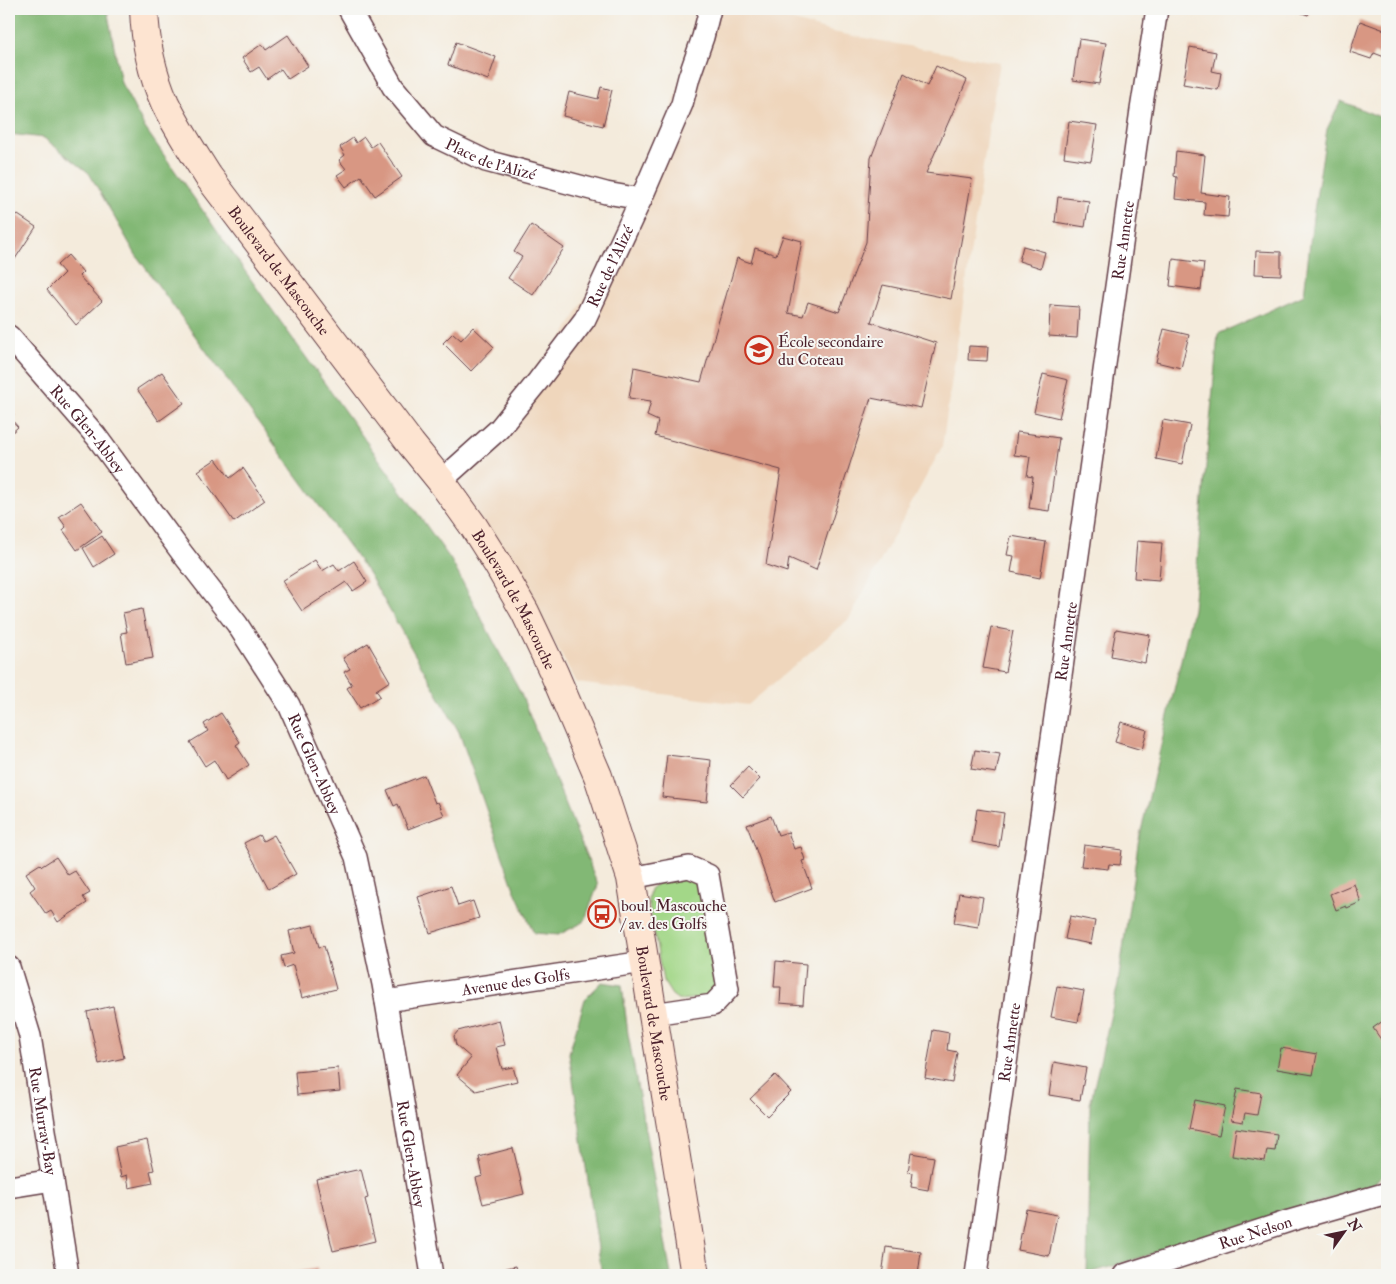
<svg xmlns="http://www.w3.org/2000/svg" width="1396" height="1284" font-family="'IM FELL Double Pica',serif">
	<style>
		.built { fill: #efd6bc }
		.green { fill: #a3d788; stroke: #767b5a }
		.forest { fill: #82b874; stroke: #666c50 }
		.building { fill: #d89783 }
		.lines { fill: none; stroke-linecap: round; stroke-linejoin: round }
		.street-casing { stroke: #643e46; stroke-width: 24 }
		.secondary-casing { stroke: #643e46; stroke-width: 30 }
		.street { stroke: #fff; stroke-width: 21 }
		.secondary { stroke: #fde4d1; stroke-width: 28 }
		.labels { text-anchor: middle; stroke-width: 4; stroke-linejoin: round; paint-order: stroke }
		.street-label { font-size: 16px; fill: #4a1f2b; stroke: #f6f6f2 }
		.poi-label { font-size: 16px; fill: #4a1f2b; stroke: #f6f6f2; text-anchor: start }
	</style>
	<rect width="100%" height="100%" fill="#f6f6f2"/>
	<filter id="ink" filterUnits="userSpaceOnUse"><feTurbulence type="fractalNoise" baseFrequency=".02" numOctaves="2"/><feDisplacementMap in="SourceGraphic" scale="10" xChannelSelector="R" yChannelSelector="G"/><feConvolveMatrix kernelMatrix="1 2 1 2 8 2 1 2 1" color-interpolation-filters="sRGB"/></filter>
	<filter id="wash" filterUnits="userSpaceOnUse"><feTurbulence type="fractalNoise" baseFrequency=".0096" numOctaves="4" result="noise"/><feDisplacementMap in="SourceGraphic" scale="20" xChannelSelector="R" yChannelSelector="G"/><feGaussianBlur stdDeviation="1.12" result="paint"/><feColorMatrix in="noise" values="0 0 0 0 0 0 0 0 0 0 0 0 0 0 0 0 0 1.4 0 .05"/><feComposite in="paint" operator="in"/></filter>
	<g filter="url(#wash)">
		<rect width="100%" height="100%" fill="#f4ebdc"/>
		<polygon class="built" points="705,9 753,9 832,32 1000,63 991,112 942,447 849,619 748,705 577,683 494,536 441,481 538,381 641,199"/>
		<path class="green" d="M686 877 697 882 705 891 717 985C707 1000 696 998 679 1000L672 995 663 981 648 900 650 889 659 882Z"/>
		<g class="forest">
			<polygon points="9,9 107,9 121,83 145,128 268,304 451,560 521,694 598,885 584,922 558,935 534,933 514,889 459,732 369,574 136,255 89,173 44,138 9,134"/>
			<polygon points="1341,101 1387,120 1387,300 1382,323 1387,326 1387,1171 1371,1186 1087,1274 1090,1104 1118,984 1138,844 1193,609 1218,334 1304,295 1313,217 1327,129"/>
			<polygon points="602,982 622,985 628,1034 671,1275 602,1275 569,1053 585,999"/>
		</g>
		<g id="blocks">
			<g class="building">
				<polygon points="1291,9 1311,9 1308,15"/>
				<polygon points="1360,21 1387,31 1387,58 1374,53 1371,59 1350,52"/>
				<polygon points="288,35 308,66 288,79 281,69 267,79 259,67 251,72 242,58 262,44 266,50"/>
				<polygon points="1079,39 1106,43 1099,84 1073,80"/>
				<polygon points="456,42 496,57 488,80 448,65"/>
				<polygon points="1190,47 1216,52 1212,71 1221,73 1218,90 1183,84"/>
				<polygon points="936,66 967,80 926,173 972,179 951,299 883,285 871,322 936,343 921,408 871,398 816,570 789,558 787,572 766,565 781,470 655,436 658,421 647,416 651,401 629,398 634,367 701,382 737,258 751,263 755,248 776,255 783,236 802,241 788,313 803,316 808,302 839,312 866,242 871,158 904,73 927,86"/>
				<polygon points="601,87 612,90 603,126 563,116 569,92 598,99"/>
				<polygon points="1069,121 1097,125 1091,161 1064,157"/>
				<polygon points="364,137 371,147 378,142 402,177 375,196 361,176 346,187 337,175 346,169 339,160 345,155 340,147 353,138 356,143"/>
				<polygon points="1176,151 1205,155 1201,193 1230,197 1228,217 1204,215 1205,202 1175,199 1177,177 1174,176"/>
				<polygon points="1058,197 1089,201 1085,227 1055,222"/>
				<polygon points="9,209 36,227 13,262 9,259"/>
				<polygon points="531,225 564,248 533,295 508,278 522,257 514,252"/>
				<polygon points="1023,246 1045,252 1041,268 1019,261"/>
				<polygon points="1256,251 1281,252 1281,275 1255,274"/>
				<polygon points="68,255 83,272 79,276 102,301 76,325 47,290 64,273 57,265"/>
				<polygon points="1173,259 1204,263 1201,290 1170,286"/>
				<polygon points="1050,305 1079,307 1077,338 1049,336"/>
				<polygon points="473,327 494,347 471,371 443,343 453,333 461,340"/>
				<polygon points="1164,329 1189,335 1181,368 1156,362"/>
				<polygon points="969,346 988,347 987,361 968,360"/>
				<polygon points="162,372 184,403 159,421 137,389"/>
				<polygon points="1043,374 1068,380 1059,418 1034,412"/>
				<polygon points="9,408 14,415 10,418 18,427 9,435"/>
				<polygon points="1163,420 1190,425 1182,464 1156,459"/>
				<polygon points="1017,432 1059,438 1049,511 1029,508 1033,477 1027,476 1030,457 1014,455"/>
				<polygon points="216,459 230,478 243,468 265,500 234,522 198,471"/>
				<polygon points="81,502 102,532 77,550 63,530 66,527 59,517"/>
				<polygon points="102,536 114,554 94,567 83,548"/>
				<polygon points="1011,536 1046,542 1040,578 1011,572 1014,556 1007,555"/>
				<polygon points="1137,541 1162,543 1159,580 1134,578"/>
				<polygon points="315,560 322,571 334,564 339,571 354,561 367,582 353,591 346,582 302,611 282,581"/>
				<polygon points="142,609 146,629 148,629 153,658 126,663 121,633 127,632 123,613"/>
				<polygon points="991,627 1013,631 1005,672 983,668"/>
				<polygon points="1116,629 1150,635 1145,663 1111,656"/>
				<polygon points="368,643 390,681 376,690 380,696 360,708 347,688 352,685 344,672 350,669 343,658"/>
				<polygon points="221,713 240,742 236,745 249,765 226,780 214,760 205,766 190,742 208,731 204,724"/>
				<polygon points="1121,722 1147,730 1142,750 1115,742"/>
				<polygon points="975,750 1000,754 996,773 971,769"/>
				<polygon points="667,755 711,760 707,802 662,797"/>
				<polygon points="748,767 760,779 743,797 731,785"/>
				<polygon points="424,775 435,803 438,802 444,815 408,829 398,804 394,806 387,790"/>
				<polygon points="977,809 1004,813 999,847 972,842"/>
				<polygon points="771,816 778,835 788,832 794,849 801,847 805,860 802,861 812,888 775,902 747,825"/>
				<polygon points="259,835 263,841 274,835 296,874 269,889 244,843"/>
				<polygon points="1084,845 1122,850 1120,865 1109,864 1108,869 1081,866"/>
				<polygon points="56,857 68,875 75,871 90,893 83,897 87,903 58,922 51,911 46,914 30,891 35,887 26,873 40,864 42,866"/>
				<polygon points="1354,884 1361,902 1347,908 1346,906 1336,910 1330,894"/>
				<polygon points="451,886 458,906 473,901 479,918 430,933 418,897"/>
				<polygon points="959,893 983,897 978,927 954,923"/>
				<polygon points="1070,916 1095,921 1091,944 1065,939"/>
				<polygon points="313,925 319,947 324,946 336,989 302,998 293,965 284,968 281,956 294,953 289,931"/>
				<polygon points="776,961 806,964 803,1005 780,1003 781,987 774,987"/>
				<polygon points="1057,986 1084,991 1078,1022 1051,1017"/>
				<polygon points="113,1006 124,1058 99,1064 87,1012"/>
				<polygon points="1387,1018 1387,1048 1373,1028"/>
				<polygon points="499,1020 505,1045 496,1047 502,1069 513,1067 517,1081 476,1091 457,1075 471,1058 456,1045 454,1036 458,1031"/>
				<polygon points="933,1030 949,1033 947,1050 957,1052 952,1083 925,1078"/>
				<polygon points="1281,1048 1317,1054 1313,1075 1277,1069"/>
				<polygon points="1054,1062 1086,1068 1080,1100 1049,1095"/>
				<polygon points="338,1068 340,1091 297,1095 295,1072"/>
				<polygon points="775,1075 791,1092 767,1116 750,1099"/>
				<polygon points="1237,1089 1261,1093 1257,1115 1245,1113 1243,1122 1231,1120"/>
				<polygon points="1195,1100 1225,1106 1219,1135 1189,1129"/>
				<polygon points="1236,1128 1277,1134 1275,1151 1267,1150 1265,1161 1232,1156"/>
				<polygon points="147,1140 154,1170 150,1171 153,1183 129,1188 127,1175 121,1177 115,1147"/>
				<polygon points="513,1148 524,1194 483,1204 476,1178 483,1176 479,1157"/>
				<polygon points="911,1153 934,1157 928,1190 911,1187 913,1173 908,1172"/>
				<polygon points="361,1169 368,1198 365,1199 375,1241 333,1251 316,1179"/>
				<polygon points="1026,1209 1057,1215 1049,1256 1018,1250"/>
				<polygon points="886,1247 921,1252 918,1275 882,1275"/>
				<polygon points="516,1266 518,1275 491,1275 490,1272"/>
				<polygon points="317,1268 318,1275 285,1275 285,1274"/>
			</g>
		</g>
	</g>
	<g filter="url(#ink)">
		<use href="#blocks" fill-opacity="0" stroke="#643e46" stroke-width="1"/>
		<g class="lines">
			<defs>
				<g id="street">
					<path id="s1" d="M349 9 393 87 434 136 486 161 606 193 641 199"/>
					<path id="s2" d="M9 336 96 436 182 553 237 624 289 705 356 857 383 984 432 1275"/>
					<path id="s3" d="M441 481 499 429 538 381 585 319 641 199 682 104 689 77 703 37 710 9"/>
					<polyline points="631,878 689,867 708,875 728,989 713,1005 653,1014"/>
					<path id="s4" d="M9 967 30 1036 68 1275"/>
					<path id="s5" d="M386 1001 644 962"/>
					<polyline points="9,1187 53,1180"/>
					<path id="s6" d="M976 1275 1141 110 1157 9"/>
					<path id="s7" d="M1124 1275 1289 1221 1387 1193"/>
				</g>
				<g id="secondary">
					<path id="s8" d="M144 9C145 40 152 74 165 103 177 128 193 152 208 176L411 444 441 481 474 527 498 565 525 612 554 673 598 776 631 878 695 1275"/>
				</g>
			</defs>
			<use href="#street" class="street-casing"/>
			<use href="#secondary" class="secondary-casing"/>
			<use href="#street" class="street"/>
			<use href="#secondary" class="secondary"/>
		</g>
	</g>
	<defs>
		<symbol id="school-ring" viewBox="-11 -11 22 22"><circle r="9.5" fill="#f6f6f2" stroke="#c8321e" stroke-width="1.5"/><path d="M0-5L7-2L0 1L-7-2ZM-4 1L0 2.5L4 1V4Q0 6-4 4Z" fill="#c8321e"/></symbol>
		<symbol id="bus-ring" viewBox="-11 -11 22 22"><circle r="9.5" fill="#f6f6f2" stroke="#c8321e" stroke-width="1.5"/><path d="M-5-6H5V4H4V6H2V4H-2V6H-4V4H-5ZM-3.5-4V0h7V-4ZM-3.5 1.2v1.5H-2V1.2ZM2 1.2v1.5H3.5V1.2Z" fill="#c8321e"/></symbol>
	</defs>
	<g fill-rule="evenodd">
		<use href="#school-ring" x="743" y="334" width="32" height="32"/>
		<use href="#bus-ring" x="586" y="898" width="32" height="32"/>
	</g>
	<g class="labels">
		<g class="street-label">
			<text dy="6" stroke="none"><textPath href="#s1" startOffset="215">Place de l'Alizé</textPath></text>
			<text dy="6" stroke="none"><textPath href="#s6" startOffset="1045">Rue Annette</textPath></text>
			<text dy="6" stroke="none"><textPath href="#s3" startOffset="276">Rue de l'Alizé</textPath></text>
			<text dy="6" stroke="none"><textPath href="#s8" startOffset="300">Boulevard de Mascouche</textPath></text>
			<text dy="6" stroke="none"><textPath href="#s2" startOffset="122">Rue Glen-Abbey</textPath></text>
			<text dy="6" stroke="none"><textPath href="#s8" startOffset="705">Boulevard de Mascouche</textPath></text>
			<text dy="6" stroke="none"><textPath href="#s6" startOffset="640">Rue Annette</textPath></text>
			<text dy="6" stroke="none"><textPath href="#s2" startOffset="528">Rue Glen-Abbey</textPath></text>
			<text dy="6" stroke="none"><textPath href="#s5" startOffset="131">Avenue des Golfs</textPath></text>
			<text dy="6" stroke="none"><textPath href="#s8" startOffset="1155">Boulevard de Mascouche</textPath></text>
			<text dy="6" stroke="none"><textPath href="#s6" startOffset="235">Rue Annette</textPath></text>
			<text dy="6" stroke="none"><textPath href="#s4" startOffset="158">Rue Murray-Bay</textPath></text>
			<text dy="6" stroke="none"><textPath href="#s2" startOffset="932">Rue Glen-Abbey</textPath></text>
			<text dy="6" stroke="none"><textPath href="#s7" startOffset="138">Rue Nelson</textPath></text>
		</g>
		<g class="poi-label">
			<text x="778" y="347">École secondaire<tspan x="778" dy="18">du Coteau</tspan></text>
			<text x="621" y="911">boul. Mascouche<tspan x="621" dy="18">/ av. des Golfs</tspan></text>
		</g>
	</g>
	<rect width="1396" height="1284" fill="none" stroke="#f6f6f2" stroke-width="30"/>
	<g transform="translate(1344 1232) rotate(57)" stroke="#f6f6f2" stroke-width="4" paint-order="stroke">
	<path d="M0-4L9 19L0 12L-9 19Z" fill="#4a1f2b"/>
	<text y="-8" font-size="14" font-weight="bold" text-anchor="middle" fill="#4a1f2b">N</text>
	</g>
</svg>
